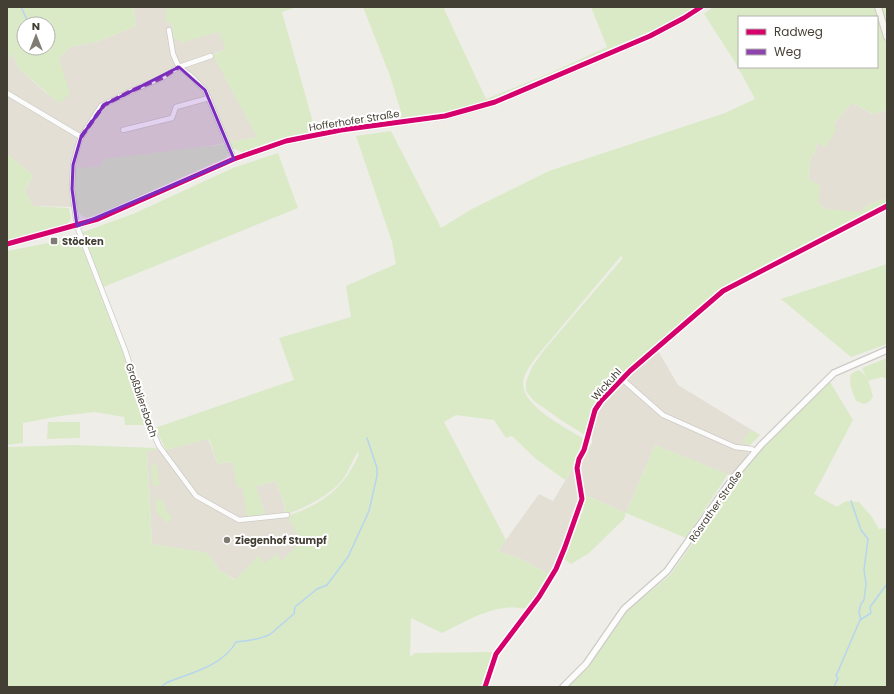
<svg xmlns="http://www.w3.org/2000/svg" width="894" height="694" font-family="Poppins,sans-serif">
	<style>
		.residential { fill: #e3dfd5 }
		.green { fill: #daeac7; fill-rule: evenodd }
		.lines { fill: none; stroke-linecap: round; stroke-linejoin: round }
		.stream { stroke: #b7d5ee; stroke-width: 1.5 }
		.minor-casing { stroke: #cdcbc5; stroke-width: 6 }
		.tertiary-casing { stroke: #cdcbc5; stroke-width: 8 }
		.secondary-casing { stroke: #cecbbf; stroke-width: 8 }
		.minor { stroke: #fcfcfc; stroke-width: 4.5 }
		.tertiary { stroke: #fcfcfc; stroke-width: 5.5 }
		.secondary { stroke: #f6f4ee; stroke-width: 6 }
		.quiet { stroke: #8e44ad; stroke-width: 4; stroke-dasharray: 8 4; stroke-linecap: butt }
		.cycleway-casing { stroke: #fff; stroke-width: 8 }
		.cycleway { stroke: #d6006c; stroke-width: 5 }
		.marked { fill: #7b2cbf; fill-opacity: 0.2; stroke: #7b2cbf; stroke-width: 3; stroke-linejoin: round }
		.poi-dot { fill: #807c73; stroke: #fff; stroke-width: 1.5 }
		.labels { text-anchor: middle; stroke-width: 4; stroke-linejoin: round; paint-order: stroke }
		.street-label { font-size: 10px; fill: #443f34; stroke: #fff }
		.poi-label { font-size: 10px; font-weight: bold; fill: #443f34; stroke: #fff; text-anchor: start }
	</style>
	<rect width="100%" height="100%" fill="#eeede8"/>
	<g class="residential">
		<polygon points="134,7 166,7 166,23 171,22 174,39 218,32 227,49 213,54 257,137 101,166 76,189 76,207 33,206 25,191 33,175 7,154 7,57 13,54 19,69 45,92 59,102 59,58 71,47 99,41 136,26"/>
		<polygon points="852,103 872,114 887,110 887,198 865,206 862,213 826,209 819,205 808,180 811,156 813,156 818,143"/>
		<polygon points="657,349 678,385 760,435 749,446 748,456 732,476 655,445 626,513 585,495 579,469 580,462 592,443 592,425 597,411 618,385"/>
		<polygon points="208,439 218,464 232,462 256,486 276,481 289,519 303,542 270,571 258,556 236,580 219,570 208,553 152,544 147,450 166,450"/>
		<polygon points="575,464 579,491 579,503 550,575 521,559 498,551 539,494 553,501"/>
	</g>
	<g class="green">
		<path d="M7 7H134L136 26 99 41 71 47 59 58 70 94 59 103 19 69 13 54 7 57ZM24 24H48V48H24Z"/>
		<polygon points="166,7 297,7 282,12 314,126 402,115 390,76 363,7 447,7 444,9 486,99 548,74 607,47 591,7 695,7 665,26 486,103 447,112 315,132 285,139 242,152 232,148 230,142 257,137 213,55 226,49 218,32 181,43 179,39 174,39 171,22 166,23"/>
		<path d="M713 7H887V110L873 114 852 103 834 124 836 130 826 147 818 143 813 156H811L808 179 820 185 819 205 826 209 861 212 865 206 887 198V204L721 289 622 375 594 409 585 435 561 420 534 401 526 391V382L532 367 544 350 623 258 621 256 542 350C535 359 525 370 523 382 521 406 566 428 584 439L575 464 565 480 536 459 512 436 506 438 494 420 456 415 444 422 506 540 498 551 521 559 550 575 526 609C496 602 469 620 442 633L411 618 410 657 415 653 494 652 483 687H7V447L75 445 156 448 158 450 147 451 152 544 208 553 219 570 235 580 259 555 264 563 278 554 281 561 302 542 289 520 290 515C323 504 345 487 359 454L358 452C352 460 349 471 343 479 330 496 299 512 278 516L286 509 276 481 256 486 266 516 249 518 247 516 242 487H237L232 462 218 464 209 439 166 450 155 428 294 380 279 338 351 317 346 286 396 264 392 242 356 136 391 131 441 228 470 210 549 171 725 113 755 99 735 62 704 14ZM739 17H877V67H739Z"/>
		<path d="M226 144C229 150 229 155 224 160L150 194 87 218C71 216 76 180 77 168L101 166 103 159Z"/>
		<polygon points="278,153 298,208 101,288 84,241 83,232 133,214 233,168"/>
		<polygon points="7,154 33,175 25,191 33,206 69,208 71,219 67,224 7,240"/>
		<polygon points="77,235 134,380 148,425 125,425 124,417 95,412 60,416 23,423 23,443 7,445 7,251 48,243 49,244 56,243 57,241"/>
		<polygon points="887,264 887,344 851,357 781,299"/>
		<polygon points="887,358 887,379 882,377 868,381 862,368"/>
		<path d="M858 370C867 373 871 388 873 397L869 402 864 404 856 401C853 392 848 384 851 374Z"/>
		<path d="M830 382 853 420 814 494 837 507 846 501 859 502 872 517 879 529 887 528V687H567L584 671 629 609 670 575 748 465C773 436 801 408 830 382Z"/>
		<polygon points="48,422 80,422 80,438 47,439"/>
		<polygon points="751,430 760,435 749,446 742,441"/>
		<polygon points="655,445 728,474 686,538 626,513 624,519 589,553 571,564 563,558 583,510 585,495 626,513"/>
		<polygon points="156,463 160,486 153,485 151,470 153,464"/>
		<polygon points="156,499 162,499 167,512 172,518 167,524 155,510"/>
	</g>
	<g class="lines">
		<g class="stream">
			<polyline points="21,7 29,24"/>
			<polyline points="851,501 861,530 868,539 864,570 866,584 864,600 861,604 859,612 861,620"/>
			<path d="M161 687 166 683C190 673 223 666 236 642 246 641 266 639 273 632 280 626 286 620 294 614L295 607 317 589 327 585 348 557 369 511 377 476V468L367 438"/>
			<polyline points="834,687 838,678 836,676 860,620 871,613 870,607 887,584"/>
		</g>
		<defs>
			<g id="minor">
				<polyline points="169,30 173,54 176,61 179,67 190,75 205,90 234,159"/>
				<polyline points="211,56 179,67 162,78 131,91 101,106 81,137 78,146 73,165 72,189 77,226 125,350 150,425 159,446 196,496 239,520 287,515"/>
				<polyline points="7,93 81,137"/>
				<polyline points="123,130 172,118 176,107 209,98"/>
				<polyline points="622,379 663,415 735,447 752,449 755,452"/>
				<polyline points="485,687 496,654 539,597 556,569 565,547 582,499 577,468 579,459 584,450 595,410 601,401 630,371 723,291 887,206"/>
			</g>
			<g id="tertiary">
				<polyline points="7,244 98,219 234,159 286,141 341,130 445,116 495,102 650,36 684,18 701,7"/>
				<polyline points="563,687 586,664 624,609 667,571 733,478 761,445 834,373 887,350"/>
			</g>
			<polyline id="secondary" points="878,7 887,37"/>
		</defs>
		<use href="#minor" class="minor-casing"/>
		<use href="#tertiary" class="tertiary-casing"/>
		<use href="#secondary" class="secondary-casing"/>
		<use href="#minor" class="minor"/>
		<use href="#tertiary" class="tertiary"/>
		<use href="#secondary" class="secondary"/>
		<polyline class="quiet" points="81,137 104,105 131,91 162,78 179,67"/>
		<defs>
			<g id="cycleway">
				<polyline points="7,244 98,219 234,159 286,141 341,130 445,116 495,102 650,36 684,18 701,7"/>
				<polyline points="485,687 496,654 539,597 556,569 565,547 582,499 577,468 579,459 584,450 595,410 601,401 630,371 723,291 887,206"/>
			</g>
		</defs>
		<use href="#cycleway" class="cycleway-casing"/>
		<use href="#cycleway" class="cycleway"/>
	</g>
	<path class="marked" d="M179 67 205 90 234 159 77 226 72 189 73 165 81 137 104 105Z"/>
	<g class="poi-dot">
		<rect x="50" y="237" width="8" height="8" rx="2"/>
		<circle cx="227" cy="540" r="4"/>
	</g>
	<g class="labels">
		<g class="street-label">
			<text transform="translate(354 120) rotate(-9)" y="4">Hofferhofer Straße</text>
			<text transform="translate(606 384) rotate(-48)" y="4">Wickuhl</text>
			<text transform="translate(142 400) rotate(71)" y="4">Großbliersbach</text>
			<text transform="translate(715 506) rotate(-55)" y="4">Rösrather Straße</text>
		</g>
		<g class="poi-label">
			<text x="62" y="245">Stöcken</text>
			<text x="235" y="544">Ziegenhof Stumpf</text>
		</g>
	</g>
	<rect width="894" height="694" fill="none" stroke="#443f34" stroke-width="16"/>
	<rect x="738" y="16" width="140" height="52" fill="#ffffff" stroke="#b4b2ae"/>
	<rect x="746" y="29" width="20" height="6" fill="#d6006c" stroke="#b4b2ae"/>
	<text x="774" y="36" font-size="12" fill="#443f34">Radweg</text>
	<rect x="746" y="49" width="20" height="6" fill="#8e44ad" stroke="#b4b2ae"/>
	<text x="774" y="56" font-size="12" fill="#443f34">Weg</text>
	<g transform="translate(36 36)"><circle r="19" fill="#ffffff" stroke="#b4b2ae"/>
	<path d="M0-3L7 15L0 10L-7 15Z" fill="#807c73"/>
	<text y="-6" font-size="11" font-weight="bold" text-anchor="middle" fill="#443f34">N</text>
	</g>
</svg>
